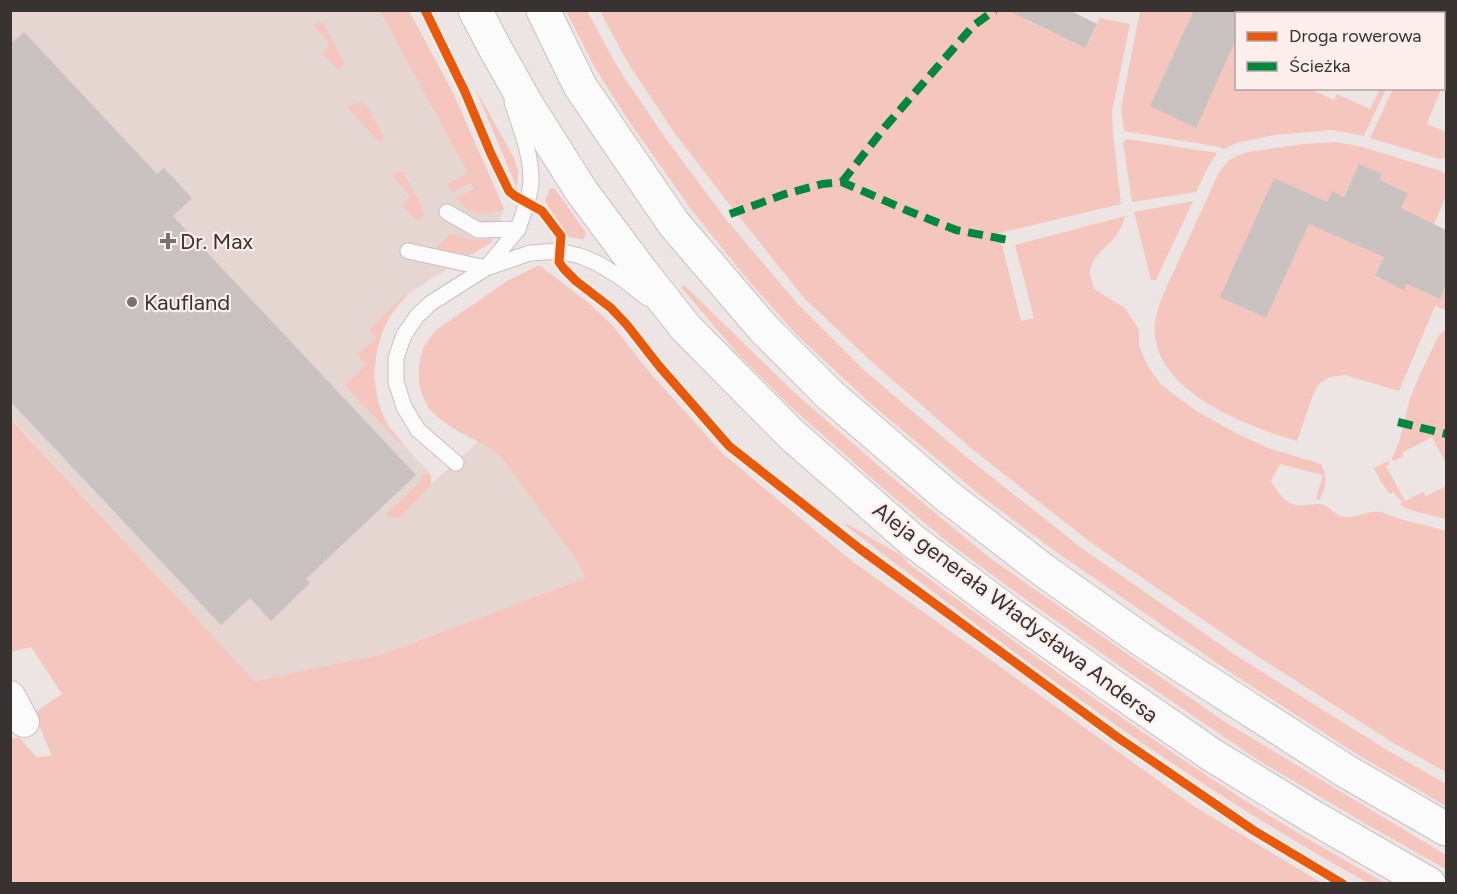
<svg xmlns="http://www.w3.org/2000/svg" width="1457" height="894" font-family="Figtree,sans-serif">
	<style>
		.built { fill: #e6d6d2 }
		.green { fill: #f5c6bd }
		.building { fill: #c9c2c1 }
		.lines { fill: none; stroke-linecap: round; stroke-linejoin: round }
		.lane-casing { stroke: #c7c1c0; stroke-width: 17 }
		.street-casing { stroke: #c7c1c0; stroke-width: 32 }
		.secondary-casing { stroke: #c7c1c0; stroke-width: 35 }
		.lane { stroke: #fcfbfb; stroke-width: 15 }
		.street { stroke: #fcfbfb; stroke-width: 30 }
		.secondary { stroke: #fcfbfb; stroke-width: 33 }
		.quiet { stroke: #00873e; stroke-width: 8; stroke-dasharray: 15 8; stroke-linecap: butt }
		.cycleway-casing { stroke: #feefec; stroke-width: 13 }
		.cycleway { stroke: #e8590c; stroke-width: 9 }
		.poi-dot { fill: #77716f; stroke: #feefec; stroke-width: 2 }
		.labels { text-anchor: middle; stroke-width: 4.5; stroke-linejoin: round; paint-order: stroke }
		.poi-label { font-size: 22px; fill: #383231; stroke: #feefec; text-anchor: start }
		.street-label { font-size: 22px; fill: #383231; stroke: #feefec }
	</style>
	<rect width="100%" height="100%" fill="#ede5e3"/>
	<polygon class="built" points="11,11 409,11 454,95 504,209 492,242 431,279 407,295 393,312 383,329 377,349 374,374 378,401 387,424 405,446 428,471 431,476 431,484 478,442 491,449 501,457 579,564 585,578 386,653 255,681 11,418"/>
	<g class="green">
		<path d="M380 11H409L454 95 504 209C485 215 470 217 456 198L474 189 471 183 452 192 447 184 468 173Z"/>
		<polygon points="566,11 587,11 618,68 664,136 725,218 796,302 865,371 964,455 1083,549 1237,656 1387,750 1446,784 1446,806 1355,753 1230,672 1055,551 980,495 870,403 797,335 747,279 691,209 626,117 594,66"/>
		<path d="M600 11H1028L1024 19 1085 48 1100 18 1130 24 1112 112 1113 133 1121 204 999 233 1021 321 1034 318 1015 245 1125 216C1123 223 1121 228 1117 234 1109 246 1089 258 1090 274 1091 279 1093 284 1094 289L1125 308 1139 330V346L1148 367 1160 383 1177 397 1195 410 1234 432 1268 448 1321 464C1328 478 1326 487 1319 500L1316 499 1323 475 1280 464 1271 481C1280 495 1287 508 1306 505 1312 505 1317 503 1324 505 1332 509 1338 518 1348 517 1359 517 1368 510 1380 512 1385 513 1391 516 1397 518 1413 523 1430 526 1446 531V772L1392 742 1243 647 1090 542 972 449 873 363 804 298 733 209 673 131 628 63Z"/>
		<polygon points="1140,11 1194,11 1196,127 1236,40 1236,88 1310,89 1334,100 1337,94 1370,109 1380,89 1386,89 1364,136 1345,132 1331,130 1275,135 1236,143 1224,149 1220,147 1124,131 1121,108"/>
		<polygon points="319,22 323,23 344,63 340,71 322,53 330,44 313,25"/>
		<polygon points="475,88 514,158 518,171 517,188"/>
		<polygon points="1393,89 1441,89 1427,124 1446,132 1446,153 1445,158 1440,159 1370,138"/>
		<polygon points="361,101 367,106 384,138 381,144 347,107"/>
		<polygon points="1127,139 1217,153 1209,165 1196,192 1132,202 1123,142"/>
		<path d="M1336 142 1362 147 1441 171 1446 175V196L1429 236 1395 220 1407 192 1380 180 1382 174 1359 164 1344 197 1332 192 1327 202 1221 297 1266 318 1312 217 1386 252 1375 277 1404 289 1407 284 1440 299 1446 285V310L1435 306 1399 391 1345 375 1330 377 1319 384 1313 395 1297 441C1246 426 1149 390 1155 324 1157 303 1169 283 1177 264 1191 234 1205 203 1219 172L1228 161 1238 155 1248 152 1304 144Z"/>
		<polygon points="397,172 401,172 404,174 418,199 424,214 419,222 402,205 410,196 392,175"/>
		<polygon points="551,188 555,189 586,233 585,237 583,239 568,237 545,201 549,190"/>
		<polygon points="1193,201 1156,280 1151,280 1134,212"/>
		<path d="M450 234C456 234 459 236 465 238 473 241 482 240 491 239L492 242 473 254 437 251 435 248Z"/>
		<polygon points="539,265 590,304 612,325 651,374 723,454 853,562 984,655 1195,807 1322,883 11,883 11,739 19,737 36,757 52,756 34,713 62,694 31,647 11,652 10,418 255,681 386,653 585,578 579,564 501,457 491,449 456,430 441,420 429,409 422,395 419,382 419,364 423,348 436,330 507,281"/>
		<polygon points="684,285 797,395 894,479 990,558 1225,722 1446,855 1446,869 1366,824 1258,760 1114,662 1010,588 949,543 878,484 790,406 738,354 681,287"/>
		<path d="M405 294 407 295C402 301 396 306 392 313 372 345 368 390 387 424 392 432 399 439 405 446L398 441 345 385 366 364 357 355 376 338 369 330Z"/>
		<path d="M1444 331 1446 332V463L1432 437 1402 453 1404 456 1394 461 1392 458C1402 440 1404 419 1410 399 1418 377 1429 356 1439 335Z"/>
		<polygon points="1388,461 1390,464 1386,466 1405,501 1423,492 1426,496 1446,486 1446,519 1410,510 1400,505 1402,502 1393,492 1390,494 1381,482 1374,468"/>
		<path d="M428 471 431 476V485L402 516C396 519 391 518 385 515L422 480 420 478Z"/>
		<path d="M847 524 899 554 907 560 906 562C1005 635 1104 707 1206 775 1264 814 1324 849 1385 883H1368C1183 781 1013 653 845 525Z"/>
	</g>
	<g class="building">
		<polygon points="1007,10 1069,10 1097,24 1085,48"/>
		<polygon points="1194,10 1236,10 1236,40 1196,128 1150,106"/>
		<polygon points="24,32 157,174 164,168 192,198 173,216 416,475 306,579 310,583 271,621 250,598 221,625 10,401 10,44"/>
		<polygon points="1359,164 1382,174 1380,180 1408,193 1401,208 1446,230 1446,285 1440,299 1407,284 1404,290 1375,276 1384,257 1309,224 1266,318 1220,297 1274,178 1327,202 1332,191 1344,197"/>
	</g>
	<g class="lines">
		<defs>
			<g id="lane">
				<path d="M447 212 478 230 518 229C523 213 531 196 531 179 531 153 520 127 512 102"/>
				<polyline points="408,251 486,268"/>
				<polyline points="486,268 518,229"/>
				<polyline points="456,463 418,430 404,407 396,382 396,358 404,335 417,316 431,303 486,268 530,253 559,251 580,256 597,263 620,277 647,298"/>
			</g>
			<polyline id="street" points="10,696 24,722"/>
			<g id="secondary">
				<polyline points="475,10 496,50 527,105 582,192 641,271 686,328 792,435 913,541 1009,613 1112,686 1212,755 1313,817 1429,884"/>
				<polyline points="543,10 580,86 674,224 764,329 831,396 947,496 1043,570 1145,642 1344,770 1446,829"/>
			</g>
		</defs>
		<use href="#lane" class="lane-casing"/>
		<use href="#street" class="street-casing"/>
		<use href="#secondary" class="secondary-casing"/>
		<use href="#lane" class="lane"/>
		<use href="#street" class="street"/>
		<use href="#secondary" class="secondary"/>
		<g class="quiet">
			<polyline points="842,182 885,127 973,26 995,10"/>
			<polyline points="730,214 785,194 822,184 842,182 906,210 956,230 1008,240"/>
			<polyline points="1398,422 1446,434"/>
		</g>
		<defs>
			<polyline id="cycleway" points="425,10 465,92 491,154 509,191 515,196 542,211 561,236 559,262 564,269 576,281 611,308 627,325 659,366 729,446 860,549 1117,737 1253,830 1343,884"/>
		</defs>
		<use href="#cycleway" class="cycleway-casing"/>
		<use href="#cycleway" class="cycleway"/>
	</g>
	<g class="poi-dot">
		<path d="M165 232h6v6h6v6h-6v6h-6v-6h-6v-6h6z"/>
		<circle cx="132" cy="302" r="6"/>
	</g>
	<g class="labels">
		<g class="poi-label">
			<text x="180" y="249">Dr. Max</text>
			<text x="144" y="310">Kaufland</text>
		</g>
		<g class="street-label">
			<text transform="translate(1016 612) rotate(37)" y="8">Aleja generała Władysława Andersa</text>
		</g>
	</g>
	<rect width="1457" height="894" fill="none" stroke="#383231" stroke-width="24"/>
	<rect x="1235" y="12" width="210" height="78" fill="#feefec" stroke="#afa3a1" stroke-width="1.5"/>
	<rect x="1247" y="32" width="30" height="9" fill="#e8590c" stroke="#afa3a1" stroke-width="1.5"/>
	<text x="1289" y="42" font-size="18" fill="#383231">Droga rowerowa</text>
	<rect x="1247" y="62" width="30" height="9" fill="#00873e" stroke="#afa3a1" stroke-width="1.5"/>
	<text x="1289" y="72" font-size="18" fill="#383231">Ścieżka</text>
</svg>
